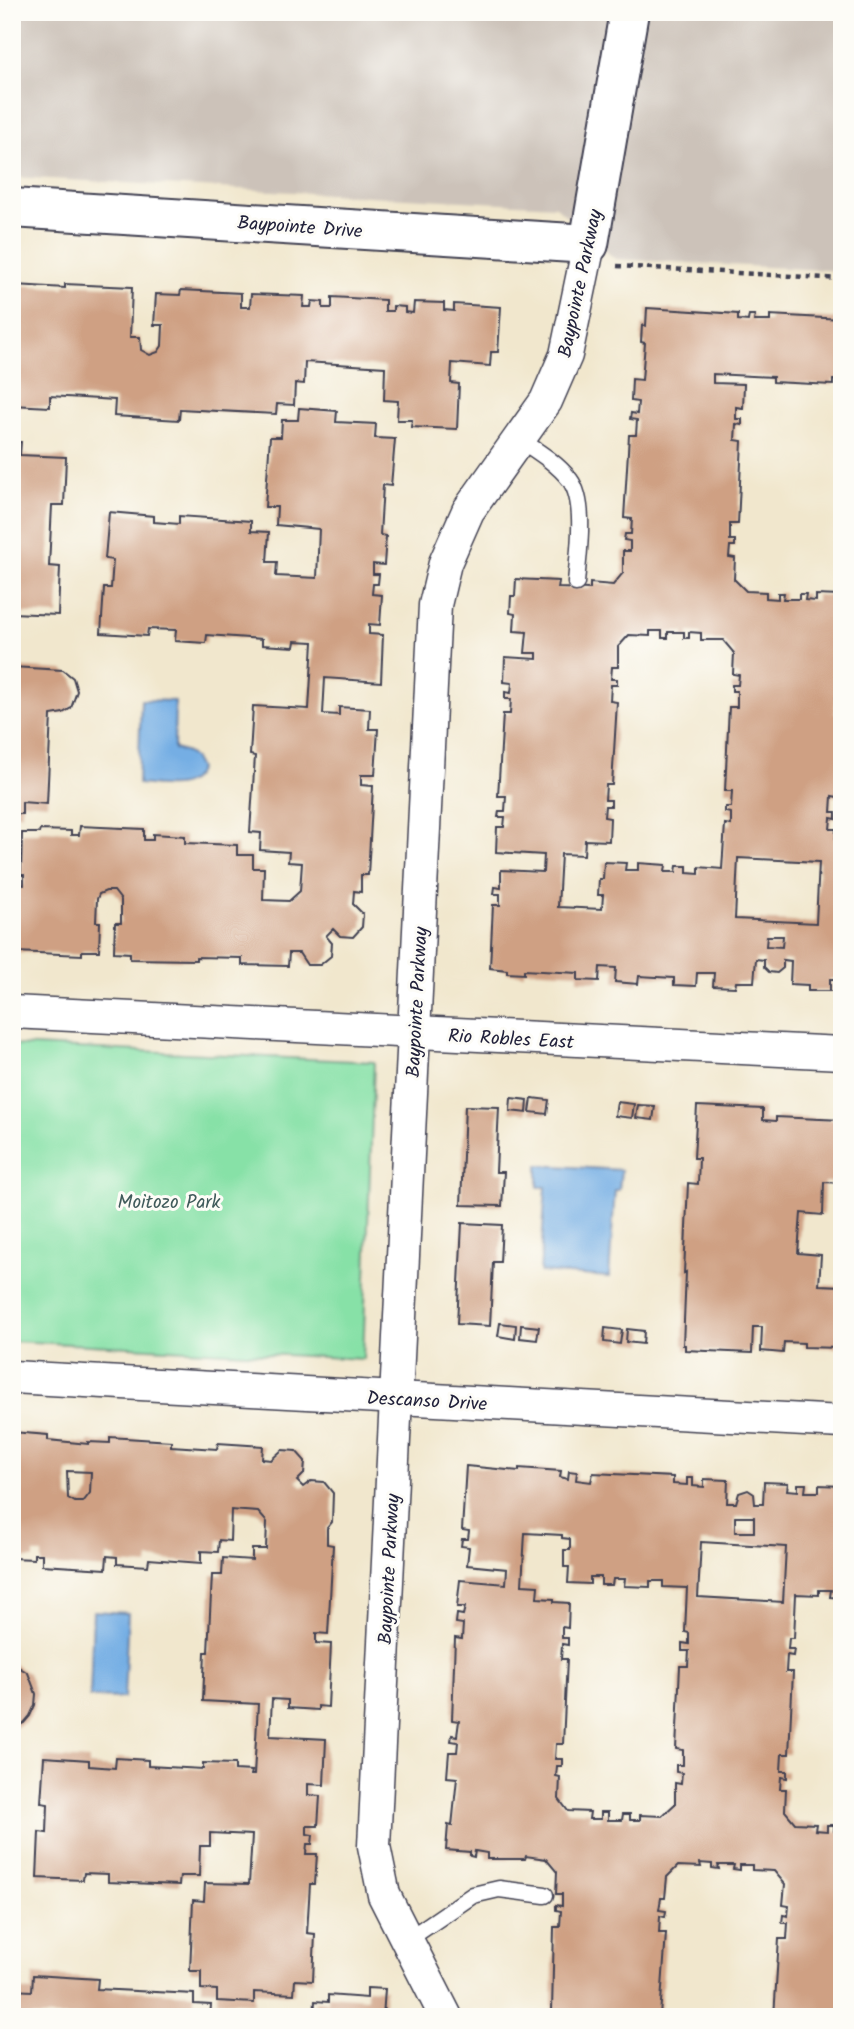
<svg xmlns="http://www.w3.org/2000/svg" width="854" height="2029" font-family="Kalam,sans-serif">
	<style>
		.industrial { fill: #ccc2b9 }
		.green { fill: #87e1a7; stroke: #548271; stroke-width: 2 }
		.water { fill: #74aee4; stroke: #4b6890; stroke-width: 2 }
		.building { fill: #cfa083; fill-rule: evenodd }
		.lines { fill: none; stroke-linecap: round; stroke-linejoin: round }
		.service-casing { stroke: #414051; stroke-width: 19 }
		.minor-casing { stroke: #414051; stroke-width: 35 }
		.tertiary-casing { stroke: #414051; stroke-width: 42 }
		.path { stroke: #414051; stroke-width: 4.5; stroke-dasharray: 5 5; stroke-linecap: butt }
		.service { stroke: #fff; stroke-width: 16 }
		.minor { stroke: #fff; stroke-width: 32 }
		.tertiary { stroke: #fff; stroke-width: 38 }
		.labels { text-anchor: middle; stroke-width: 6; stroke-linejoin: round; paint-order: stroke }
		.street-label { font-size: 19px; fill: #22223b; stroke: #fdfcf7 }
		.park-label { font-size: 19px; fill: #405b5b; stroke: #fdfcf7 }
	</style>
	<rect width="100%" height="100%" fill="#fdfcf7"/>
	<filter id="ink" filterUnits="userSpaceOnUse"><feTurbulence type="fractalNoise" baseFrequency=".0143" numOctaves="2"/><feDisplacementMap in="SourceGraphic" scale="14" xChannelSelector="R" yChannelSelector="G"/><feConvolveMatrix kernelMatrix="1 2 1 2 8 2 1 2 1" color-interpolation-filters="sRGB"/></filter>
	<filter id="wash" filterUnits="userSpaceOnUse"><feTurbulence type="fractalNoise" baseFrequency=".00686" numOctaves="4" result="noise"/><feDisplacementMap in="SourceGraphic" scale="28" xChannelSelector="R" yChannelSelector="G"/><feGaussianBlur stdDeviation="1.57" result="paint"/><feColorMatrix in="noise" values="0 0 0 0 0 0 0 0 0 0 0 0 0 0 0 0 0 1.4 0 .05"/><feComposite in="paint" operator="in"/></filter>
	<g filter="url(#wash)">
		<rect width="100%" height="100%" fill="#f1e7cd"/>
		<polygon class="industrial" points="12,12 842,12 842,271 615,259 555,206 12,177"/>
		<polygon class="green" points="12,1045 374,1062 363,1359 12,1341"/>
		<g class="water">
			<path d="M141 700 175 701 174 749C188 752 193 754 199 769 189 794 161 785 138 784Z"/>
			<polygon points="538,1165 621,1170 619,1190 615,1190 609,1277 540,1272 546,1187 538,1187"/>
			<polygon points="93,1611 128,1613 124,1698 90,1697"/>
		</g>
		<g id="blocks">
			<g class="building">
				<polygon points="12,278 16,278 16,285 65,288 65,284 132,287 130,337 140,337 141,350 150,355 158,352 162,346 163,325 154,325 156,294 180,295 181,290 241,293 241,307 250,307 251,294 304,296 303,307 311,307 312,301 323,302 323,308 332,308 332,297 385,300 385,311 393,311 393,306 405,307 405,312 413,313 414,302 444,303 444,310 454,311 454,304 501,307 498,352 491,352 490,366 452,363 451,383 459,384 457,429 411,427 412,420 397,420 398,401 384,400 385,367 305,362 304,384 295,383 294,405 277,404 276,414 180,409 179,420 114,416 115,400 50,396 50,407 12,405"/>
				<path d="M647 308 738 314V320L748 321 749 315H755L754 321H770V315L842 319V380H833V385L773 382V377L713 374V383L744 384 743 408 736 407V419H742V425L736 424 735 440 742 441 738 524H730V540H735V546H730L729 557 735 558 734 579 746 591 766 592V598L778 599V593H784L783 599H799V594H806L805 600 816 601V595L840 596 842 593V679H838L837 691H842V697L836 696 835 713H842V728L838 797 832 796 831 812H836V819L831 818 830 829H836L834 873H842V979H830V991H808V985L790 984 791 961 783 960V968L777 973 769 972 764 967V960L756 959 754 982H736L735 987 713 986 714 973H697L696 986 674 985V978L639 976 638 984 615 982 616 968 600 967 599 981 578 980V973L524 970V974L507 973V970L490 968 493 905H500V894H494L495 887 501 888V870L543 872 544 855 496 852 497 827H504L505 817H498L499 811H505L506 796H498L503 714H510L511 699H505V692L511 693 512 683 504 682 505 657 537 659V653H525L527 632 514 631 515 614 510 613 511 596H515L516 579 559 581 558 588 590 589V583L613 585 623 573V551H630V541L624 540 625 534H631L632 519 624 518 629 435H636L637 420 630 419 631 413 637 414 638 402 631 401 632 379 642 380 645 343 641 342 642 325 646 326ZM650 631H662V638H668V632H684V638H689V632L701 633V640H723L734 653 733 674 739 675 738 685H732V691H737V707H729L725 791H732L731 807H725V812L731 813V825L725 824 722 869 699 867V874L687 873V866H677L676 872H665L666 865 638 863V870H625L626 863 604 862 603 879H599L598 895H603L602 909 558 907 561 854 584 855 585 840 609 841 610 818 604 817 605 806H611V800H605L606 785H612L617 702 610 701 611 685H617V679H611L612 667H618V647L629 635 650 636ZM738 858 819 862 816 923 735 919ZM767 936H783L782 947 766 946Z"/>
				<polygon points="299,408 337,411 336,422 376,424 375,438 395,439 391,486 383,485 380,535 386,536 384,565 373,564 373,574 379,574 378,584 373,584 372,594 382,595 380,625 369,624 369,634 383,635 381,682 325,678 323,714 339,715 339,707 370,709 369,729 378,729 375,775 361,775 361,785 373,786 368,875 361,875 361,892 354,891 353,904 363,914 362,927 353,937 340,936 333,929 326,936 332,943 331,956 320,965 307,965 299,953 289,953 288,966 242,965 242,958 196,957 196,960 130,959 130,953 114,952 115,923 121,923 121,900 114,891 106,891 99,894 97,899 96,922 100,922 99,951 82,951 82,955 16,952 16,946 12,945 12,884 24,885 24,875 21,875 22,833 39,833 40,830 71,831 71,835 79,835 80,826 144,829 144,840 153,840 153,834 185,836 185,843 237,845 237,855 253,855 253,868 264,868 263,900 289,901 300,891 302,863 288,862 289,852 260,850 261,833 250,832 255,756 250,755 253,706 309,709 313,642 295,641 294,647 262,645 262,639 207,635 206,643 175,641 176,630 148,629 147,636 101,633 104,588 111,588 113,560 105,559 109,512 154,516 154,522 179,524 179,516 251,521 251,531 269,532 267,562 277,562 276,576 317,578 319,529 276,525 277,507 265,507 270,437 281,437 282,420 298,420"/>
				<polygon points="12,442 21,442 20,455 66,457 64,505 52,505 49,566 60,567 58,615 12,613"/>
				<polygon points="12,667 63,670 73,678 77,691 71,708 63,713 51,715 47,804 22,802 22,814 12,814"/>
				<polygon points="511,1098 528,1100 527,1113 510,1111"/>
				<polygon points="532,1098 549,1100 547,1114 530,1112"/>
				<polygon points="617,1102 634,1104 632,1118 615,1116"/>
				<polygon points="638,1105 655,1106 653,1120 636,1118"/>
				<polygon points="465,1106 499,1107 496,1172 504,1172 502,1206 461,1205"/>
				<polygon points="697,1106 763,1109 763,1120 776,1121 776,1117 842,1120 842,1183 824,1182 823,1215 801,1213 798,1253 821,1255 819,1285 842,1286 840,1348 804,1347 804,1343 784,1342 783,1353 761,1351 762,1327 753,1327 752,1353 685,1350 685,1345 683,1345 686,1272 684,1273 688,1183 698,1184 699,1158 694,1158"/>
				<polygon points="462,1223 502,1225 500,1262 493,1262 490,1326 457,1324"/>
				<polygon points="500,1323 516,1325 515,1339 498,1336"/>
				<polygon points="521,1325 539,1327 537,1340 520,1338"/>
				<polygon points="605,1328 622,1330 620,1344 604,1342"/>
				<polygon points="627,1329 644,1331 643,1344 626,1342"/>
				<path d="M12 1432 48 1435V1440L88 1444V1442L110 1443V1437L171 1441V1446L217 1449 218 1443 263 1446 262 1459 271 1460 282 1450 296 1451 305 1461 304 1474 297 1481 303 1487 311 1481 324 1482 333 1493 332 1522 327 1528V1544L333 1545 328 1634 316 1633V1643L331 1644 328 1707 318 1706V1710L288 1708V1700L272 1699 270 1736 326 1739 324 1785 308 1784V1795L320 1796 318 1826H307V1834L313 1835 312 1844H307L306 1854H317L315 1884H310L307 1933 315 1934 313 1981 295 1980 294 1994 254 1992V2003L217 2001V1990L201 1989V1971H190L193 1900 204 1901 205 1883 249 1884 252 1835 210 1833V1846H200L199 1876H180L179 1885 108 1882V1874L84 1873 83 1880 37 1878 39 1832 47 1833 48 1804 41 1803 44 1757 89 1760V1766L115 1768 116 1758 148 1760V1766L203 1769V1763L235 1764V1770L252 1771 251 1775H254L258 1704 203 1701 205 1652H208L212 1575H222L223 1558 252 1560V1549H266L267 1522 258 1512 231 1510 230 1541 219 1540 218 1552 201 1551V1563L149 1559 148 1566 117 1564V1557L107 1556 106 1569 42 1565V1554H34V1559L12 1558ZM67 1471 91 1472 90 1493 83 1502H75L68 1498Z"/>
				<path d="M466 1466 519 1471V1468L561 1471 560 1477 568 1479 569 1471 577 1472 576 1480 591 1482 593 1473 673 1477V1484L687 1485V1478H693V1486L704 1487V1479L728 1480 727 1503H736L739 1493 748 1490 754 1494 755 1504H763L764 1482 788 1483 787 1490 798 1491V1484H806L805 1492H819V1485L842 1486V1598L830 1597 831 1590H819V1595L796 1594 794 1638H789L788 1649H794L793 1656 787 1655 786 1672H793L789 1754H782L781 1771H787V1778L781 1777 780 1789H786L785 1811 795 1823 816 1824 815 1830 827 1831V1825H834V1831H842V2017H774L779 1939H787L788 1923H782L783 1915 788 1916 789 1906 783 1905 785 1884 774 1871 752 1870V1865H740V1870L733 1869 734 1865H718L719 1869 712 1868V1864L700 1863 701 1867 678 1866 667 1877 665 1898H661L659 1910 666 1911 665 1917 660 1916 659 1933H666L660 2016 556 2017V2011H552L554 1927H560L561 1911 556 1910V1905L562 1906V1894H556L557 1872 546 1859 526 1856 525 1859H487V1853L475 1851 474 1857 470 1856V1852L446 1850 448 1825 452 1826 457 1778 447 1777 449 1752H457L458 1742 451 1741 452 1735 457 1736 459 1721 452 1720 455 1638 462 1639 463 1624 456 1623 457 1614 463 1615 465 1607H457L460 1580 506 1584 507 1569 467 1565 469 1547 461 1546 462 1539H468L469 1531 462 1530ZM735 1517H754V1532H735ZM525 1533 562 1535V1538L570 1539V1550H564V1567H569L568 1583 590 1584V1577H601V1585H612L613 1579H625L624 1586 650 1587V1581H663V1587L687 1588 685 1632 689 1633V1644L682 1643V1651H689L688 1666H680L676 1749 683 1750V1765H676V1772L682 1773 681 1784 675 1783V1804L662 1816 640 1815V1820H630V1814H623L622 1820H608V1812H601V1819H589L590 1812 568 1811 559 1799 560 1777 556 1776 557 1766H562V1759H555L556 1744H563L567 1659H561L562 1644 568 1645V1638H562V1627L568 1628 569 1603 554 1602V1599L537 1598 538 1586 522 1585ZM701 1542 786 1547 783 1602 698 1597Z"/>
				<polygon points="12,1663 28,1673 36,1694 35,1705 30,1716 24,1723 12,1729"/>
				<polygon points="33,1975 98,1979 97,1989 194,1994 194,2004 211,2005 210,2017 12,2017 12,1990 32,1991"/>
				<polygon points="367,1988 385,1989 383,2017 314,2017 315,2001 328,2002 328,1995 367,1998"/>
			</g>
		</g>
	</g>
	<g filter="url(#ink)">
		<use href="#blocks" fill-opacity="0" stroke="#414051" stroke-width="2"/>
		<g class="lines">
			<defs>
				<g id="service">
					<path d="M519 439C537 451 557 463 570 480 587 503 578 555 576 583"/>
					<polyline points="407,1940 473,1895 499,1889 545,1895"/>
				</g>
				<g id="minor">
					<polyline points="12,1012 842,1053"/>
					<polyline points="12,1377 842,1422"/>
					<polyline points="446,2017 384,1895 374,1846 435,605 445,563 468,511 546,401 566,355 589,244"/>
				</g>
				<polyline id="tertiary" points="12,208 589,244 629,12"/>
			</defs>
			<use href="#service" class="service-casing"/>
			<use href="#minor" class="minor-casing"/>
			<use href="#tertiary" class="tertiary-casing"/>
			<polyline class="path" points="617,266 842,279"/>
			<use href="#service" class="service"/>
			<use href="#minor" class="minor"/>
			<use href="#tertiary" class="tertiary"/>
		</g>
	</g>
	<g class="labels">
		<g class="street-label">
			<text transform="translate(300 226) rotate(4)" y="7">Baypointe Drive</text>
			<text transform="translate(579 283) rotate(-78)" y="7">Baypointe Parkway</text>
			<text transform="translate(416 1002) rotate(-87)" y="7">Baypointe Parkway</text>
			<text transform="translate(511 1038) rotate(3)" y="7">Rio Robles East</text>
			<text transform="translate(427 1400) rotate(3)" y="7">Descanso Drive</text>
			<text transform="translate(388 1569) rotate(-87)" y="7">Baypointe Parkway</text>
		</g>
		<g class="park-label">
			<text x="169" y="1208">Moitozo Park</text>
		</g>
	</g>
	<rect width="854" height="2029" fill="none" stroke="#fdfcf7" stroke-width="42"/>
</svg>
